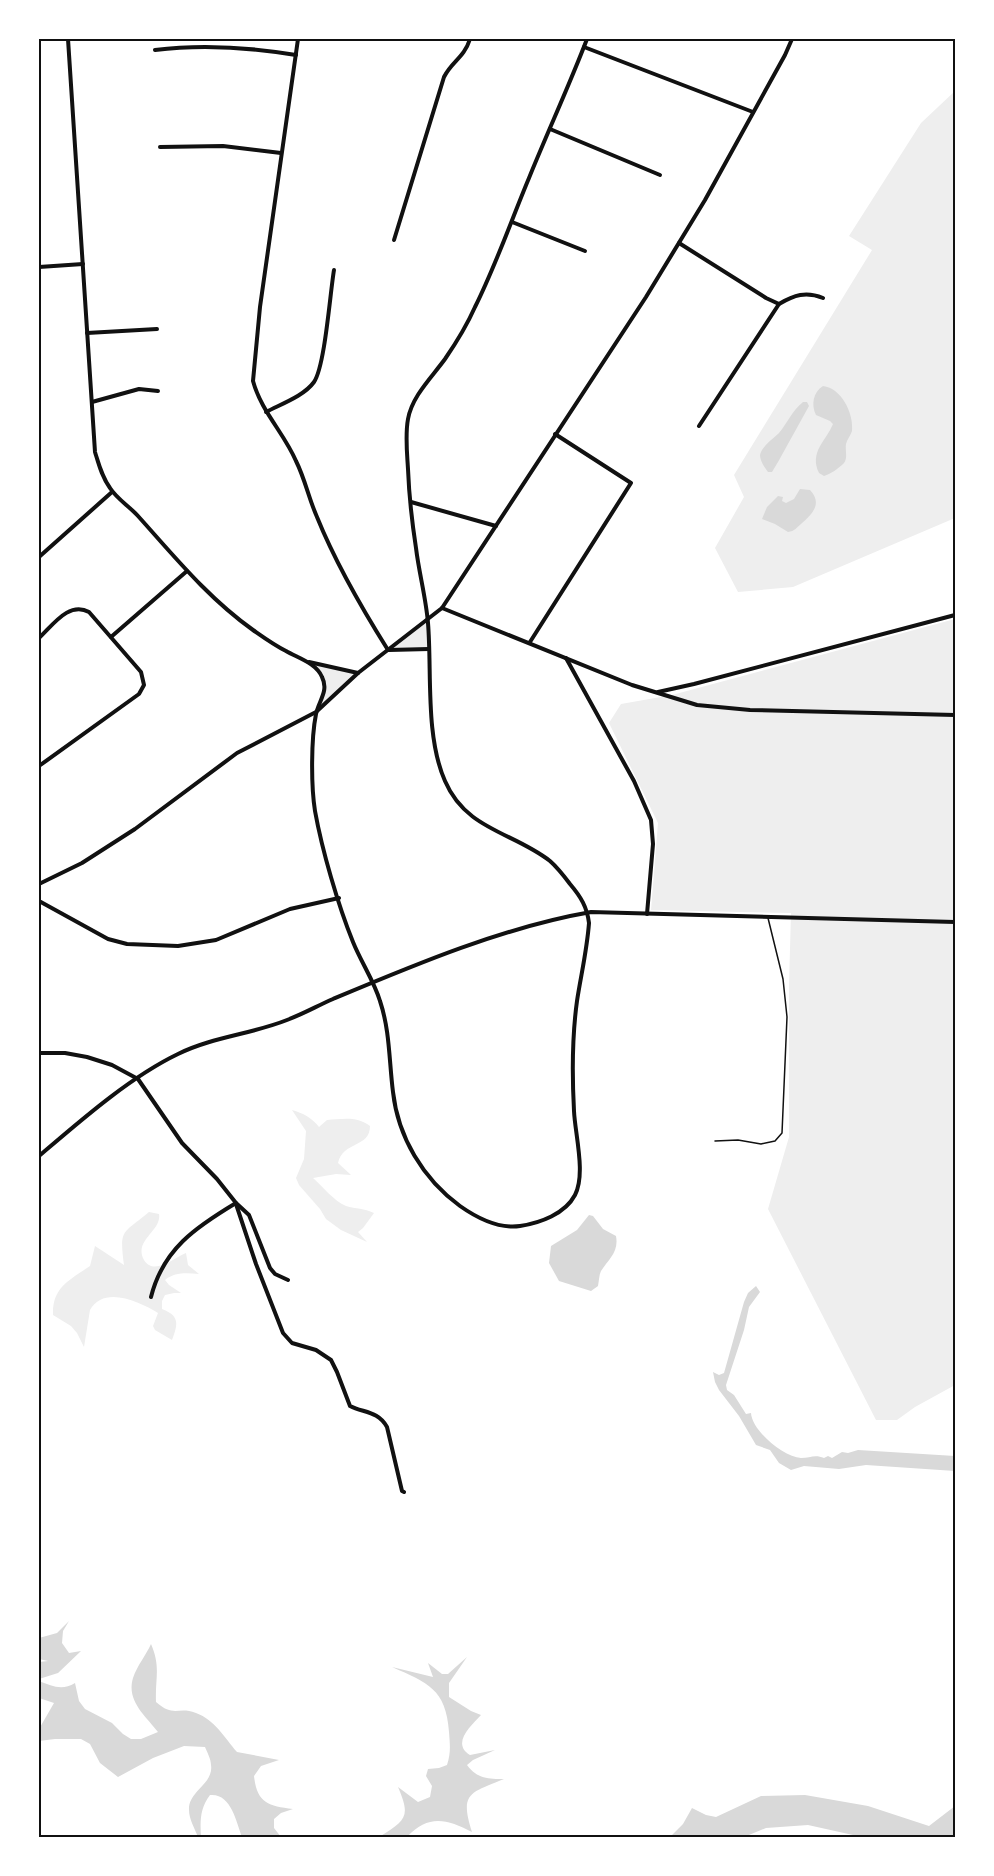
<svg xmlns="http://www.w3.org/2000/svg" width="994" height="1876" font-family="'Roboto Condensed',sans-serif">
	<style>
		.green { fill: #eee }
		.water { fill: #d9d9d9 }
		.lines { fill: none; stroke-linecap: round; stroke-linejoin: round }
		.service { stroke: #111; stroke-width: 1.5 }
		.minor { stroke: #111; stroke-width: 4 }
		.neatline { fill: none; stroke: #111; stroke-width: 2 }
	</style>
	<rect width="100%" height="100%" fill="#fff"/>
	<g class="green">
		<polygon points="955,91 955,518 793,587 738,592 715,548 744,497 734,475 872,250 849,236 921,123"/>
		<polygon points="955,619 955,1385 915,1407 897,1420 876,1420 768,1209 789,1137 789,985 791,913 651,910 658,823 609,723 621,704 672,695"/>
		<polygon points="428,621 429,649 388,650"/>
		<polygon points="308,662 358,673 316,712 321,700 324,680"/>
		<path d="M292 1110C303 1113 312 1118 319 1127L327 1120C343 1119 357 1116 370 1126 370 1148 343 1141 338 1163L351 1175 336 1174 313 1178C322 1186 334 1201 346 1206 356 1209 364 1208 374 1213L363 1228 358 1232 367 1242 341 1230 326 1219 320 1209 299 1185 296 1178 304 1159 306 1131Z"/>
		<path d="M149 1212 159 1214C162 1231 133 1240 144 1260 154 1276 174 1258 186 1253L188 1265 199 1274C186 1273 175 1272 165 1280L169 1285 181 1293H174L165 1295 162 1301V1309C180 1316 178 1324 172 1340L155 1330 153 1326 158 1313C140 1302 104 1285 90 1310L84 1347 77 1333 71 1326 53 1315C52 1287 70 1280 90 1266L95 1246 124 1265C119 1228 123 1234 149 1212Z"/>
	</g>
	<g class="water">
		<path d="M823 386C841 388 854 413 852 431 851 435 847 439 846 444 845 450 848 458 844 463 839 468 831 474 824 476L819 473C809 452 826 441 833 424L830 421 816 415C811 405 813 392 823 386Z"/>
		<path d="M803 402H807L809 406 778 462 772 472H768C765 468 760 461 760 455 762 446 773 439 779 433 788 422 792 411 803 402Z"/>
		<path d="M800 489 810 490C823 504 812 514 801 524 796 528 795 531 788 532L775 524 762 519 767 507 778 496 783 497 782 501 786 503 794 499Z"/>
		<path d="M589 1215 593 1216 603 1229 616 1236C619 1252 609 1259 601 1271 599 1275 599 1281 598 1286L591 1291 559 1281 549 1263 551 1246 577 1230Z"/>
		<path d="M756 1286 760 1292 749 1307 744 1330 726 1385 727 1390 734 1395 746 1414 751 1413C752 1431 784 1457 801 1458 810 1458 815 1454 824 1458L828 1456 832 1458 842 1452 848 1453 858 1450 955 1456V1471L866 1465 839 1469 804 1466 791 1470 779 1463 770 1450 756 1445 739 1416 719 1390 715 1382 713 1372 719 1375 724 1373 744 1302 748 1293Z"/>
		<polygon points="69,1621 63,1631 62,1643 69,1653 81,1651 58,1673 39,1679 39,1662 48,1661 39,1659 39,1638 57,1633"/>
		<path d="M151 1644C161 1667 155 1678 156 1702 174 1718 178 1706 196 1713 215 1720 224 1737 237 1752L279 1760 261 1766 254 1776C257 1803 268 1806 293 1809L281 1813 274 1819V1828L281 1837H242C236 1821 231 1793 210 1795 200 1808 200 1821 201 1837H198C195 1829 189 1819 189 1810 188 1791 214 1784 211 1765 211 1759 207 1752 205 1747L184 1746 153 1758 118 1777 100 1763 90 1744 81 1739H55L39 1741V1729L54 1703 39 1698V1681C52 1686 62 1691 75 1683L79 1701 85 1709 112 1723 123 1734 131 1739H141L158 1732C146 1716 126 1701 133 1678 137 1666 146 1655 151 1644Z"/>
		<path d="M467 1657 449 1683V1697L471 1711 481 1715C471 1726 451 1743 470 1755L495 1750 473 1760 467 1765C477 1779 489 1779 504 1779 471 1793 459 1792 472 1832 447 1819 428 1814 407 1837H379C406 1820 411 1817 398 1787L418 1802 430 1797 432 1786 426 1776 428 1769 439 1768 447 1765C451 1753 450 1745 449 1732 446 1689 428 1683 392 1667L433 1677 428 1663 442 1674H448Z"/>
		<polygon points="805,1795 868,1806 929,1826 955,1806 955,1837 862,1837 808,1825 766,1828 744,1837 670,1837 683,1824 692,1808 706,1815 716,1817 761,1796"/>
	</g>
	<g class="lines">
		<polyline class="service" points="715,1141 738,1140 761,1144 775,1141 782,1133 787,1017 783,979 768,918"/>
		<g class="minor">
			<path d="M68 39 95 452C99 465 102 477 110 488 117 499 129 506 138 516 174 556 208 598 253 630 263 637 274 645 286 651 298 658 316 663 322 677 329 691 319 700 316 714 311 739 311 786 315 811 322 850 338 905 353 942 361 962 374 981 380 1001 390 1031 389 1061 393 1092 398 1137 423 1179 460 1206 477 1218 499 1229 520 1226 540 1223 565 1214 575 1195 586 1174 575 1134 574 1111 572 1074 572 1037 577 1001 581 975 587 950 589 923 587 907 581 897 570 884 564 876 558 868 550 861 513 832 466 830 445 781 425 736 432 671 428 623 426 598 419 573 416 548 412 522 409 495 408 469 407 452 405 435 408 419 412 396 432 377 445 359 456 343 467 325 475 307 496 265 511 221 529 178 548 131 569 86 587 39"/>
			<path d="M298 39 260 307 253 381C261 411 284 433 296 461 305 479 309 499 317 517 336 564 361 607 388 650"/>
			<polyline points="584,47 753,112"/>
			<path d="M155 50C203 44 248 47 296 55"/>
			<polyline points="550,129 660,175"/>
			<polyline points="160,147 223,146 281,153"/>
			<polyline points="512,222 585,251"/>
			<path d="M394 240 444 77C452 61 464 58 470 39"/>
			<polyline points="679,243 766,298 779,304"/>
			<polyline points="39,267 83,264"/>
			<polyline points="87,333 157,329"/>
			<polyline points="92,402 139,389 158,391"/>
			<path d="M266 412C281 404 304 396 314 382 325 366 330 293 334 270"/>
			<path d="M699 426 779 304C794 295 806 291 823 298"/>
			<polyline points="411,502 496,526"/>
			<polyline points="39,557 112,492"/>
			<polyline points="442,608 632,685 697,705 750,710 955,715"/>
			<polyline points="111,637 187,571"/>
			<path d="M39 638C53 625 69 601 89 612L141 672 144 685 139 694 39 766"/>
			<polyline points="530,642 631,483 555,434"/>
			<polyline points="389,650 429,649"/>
			<polyline points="566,658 634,781 651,820 653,844 647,914"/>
			<polyline points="309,662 358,673"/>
			<polyline points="658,692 694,684 955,615"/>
			<polyline points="39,884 82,863 135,829 237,753 316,712 358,673 442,608 646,297 705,200 785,55 792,39"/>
			<polyline points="39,901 108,939 127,944 178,946 216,940 290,909 339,898"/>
			<polyline points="39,1053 65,1053 87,1057 112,1065 138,1079 182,1143 217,1179 236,1203 249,1215 270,1268 275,1274 288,1280"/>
			<path d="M39 1156C80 1121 130 1077 178 1054 212 1037 252 1034 287 1020 303 1014 317 1006 333 999 414 965 504 927 591 912L955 922"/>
			<path d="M236 1204 256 1264 283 1333 292 1343 316 1350 331 1360 337 1372 350 1406C364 1413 378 1411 387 1427L402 1491 404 1492"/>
			<path d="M151 1297C163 1249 196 1227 236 1203"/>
		</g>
	</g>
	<rect width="994" height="1876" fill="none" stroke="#ffffff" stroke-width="81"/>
	<rect x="40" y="40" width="914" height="1796" class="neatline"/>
</svg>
